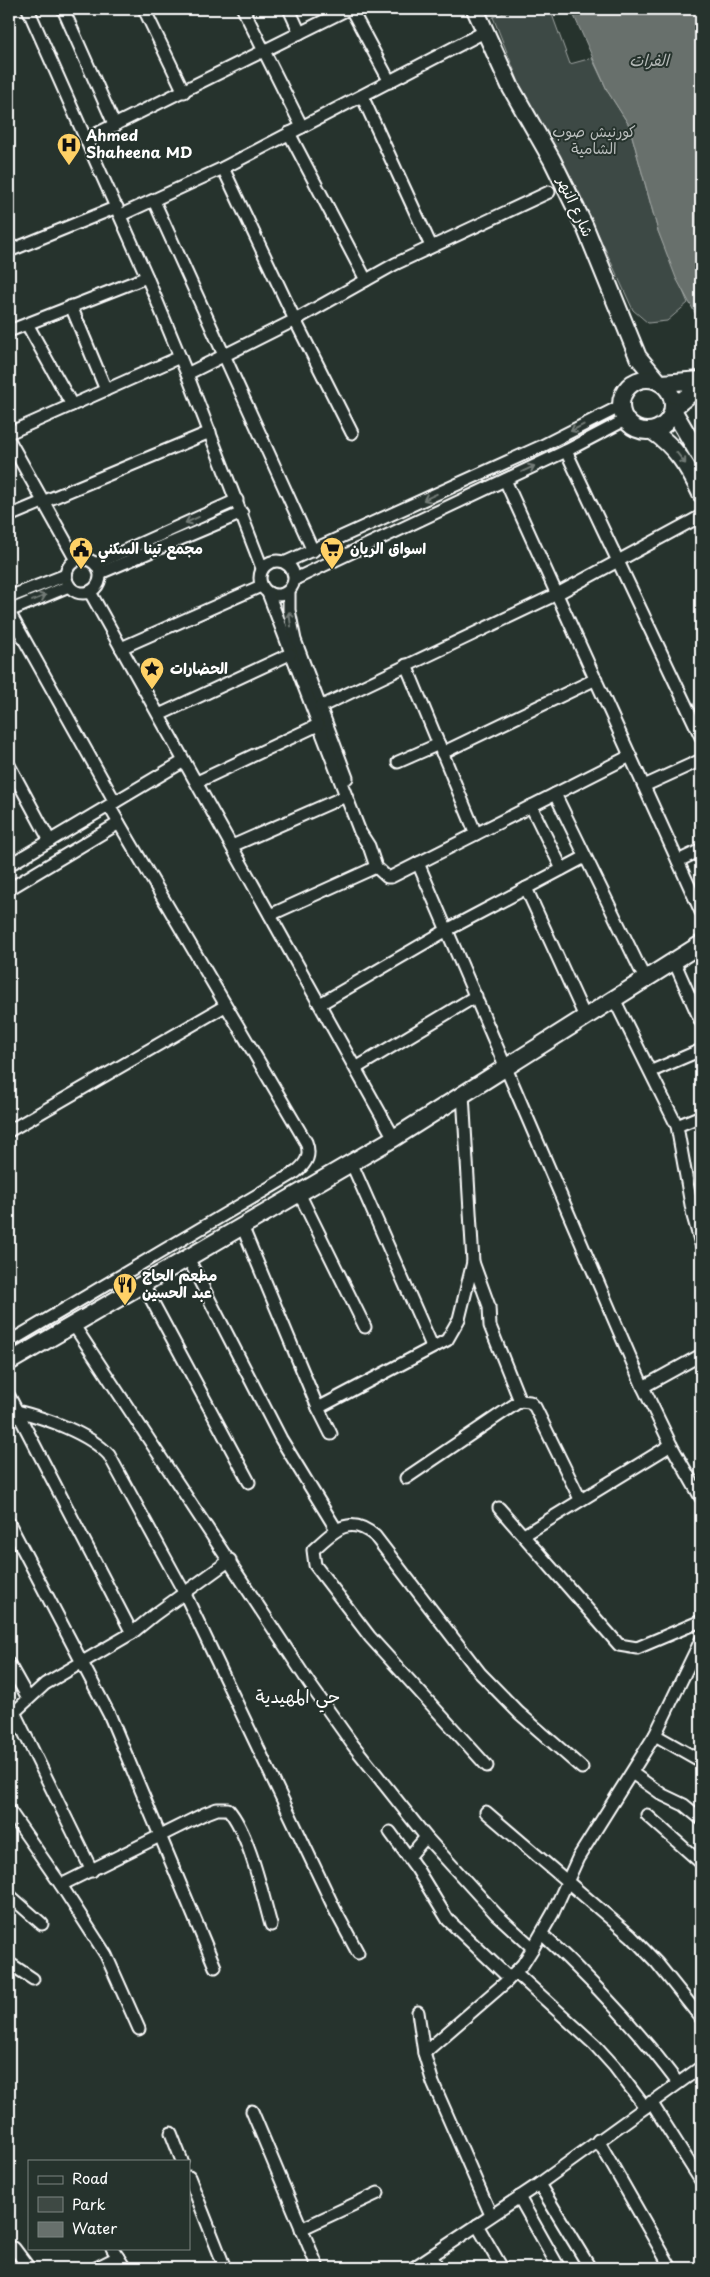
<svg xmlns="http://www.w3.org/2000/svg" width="710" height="2277" font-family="'Playpen Sans','Playpen Sans Arabic',sans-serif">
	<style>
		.green { fill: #3e4944; stroke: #9ea4a2 }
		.water { fill: #67706c; stroke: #a4a9a7 }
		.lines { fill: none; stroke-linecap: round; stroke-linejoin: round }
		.street-casing { stroke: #fff; stroke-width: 15 }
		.secondary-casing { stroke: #fff; stroke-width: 20 }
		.street { stroke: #26332d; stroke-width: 11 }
		.secondary { stroke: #26332d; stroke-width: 16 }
		.oneway { stroke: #727a76 }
		.labels { text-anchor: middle; stroke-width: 4; stroke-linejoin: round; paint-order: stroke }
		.park-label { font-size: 15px; fill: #bbbfbe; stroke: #26332d }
		.poi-label { font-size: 15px; font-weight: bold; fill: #fff; stroke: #26332d; text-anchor: start }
		.street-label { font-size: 15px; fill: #fff; stroke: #26332d }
		.water-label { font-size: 16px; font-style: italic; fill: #b3b8b6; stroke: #26332d }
		.quarter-label { font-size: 18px; fill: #fff; stroke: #26332d }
	</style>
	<rect width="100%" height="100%" fill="#26332d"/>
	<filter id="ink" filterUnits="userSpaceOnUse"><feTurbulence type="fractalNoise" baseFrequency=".02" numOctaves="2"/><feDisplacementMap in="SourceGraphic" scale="10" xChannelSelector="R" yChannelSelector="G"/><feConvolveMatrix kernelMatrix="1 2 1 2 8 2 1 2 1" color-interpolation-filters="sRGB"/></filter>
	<g filter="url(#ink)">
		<polygon class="green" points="515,9 550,9 570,64 592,58 608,92 629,125 658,231 688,303 667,321 648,323 633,310 579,192 520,85 493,17"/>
		<polygon class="water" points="571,9 701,9 701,324 676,278 658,231 629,125 608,92"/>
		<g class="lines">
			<defs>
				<g id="street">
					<polyline points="28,9 147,277 187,374 262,568"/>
					<polyline points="63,9 115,126"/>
					<polyline points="144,9 184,92"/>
					<polyline points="243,9 302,127"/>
					<polyline points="289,9 300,33"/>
					<polyline points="351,9 390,82"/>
					<polyline points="362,96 431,246"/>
					<polyline points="289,133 366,280"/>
					<polyline points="86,139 348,9"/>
					<polyline points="223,168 295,320 352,433"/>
					<polyline points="154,201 313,551"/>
					<polyline points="121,215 223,168 486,31"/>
					<polyline points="9,251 117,207"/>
					<polyline points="71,306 106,390"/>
					<polyline points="27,324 72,405"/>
					<polyline points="9,331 147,277"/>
					<polyline points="187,374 295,320 395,264 549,192"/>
					<polyline points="9,433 180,357"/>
					<polyline points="9,440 76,560"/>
					<polyline points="566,451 701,737"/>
					<polyline points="505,480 701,912"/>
					<polyline points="9,516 210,432"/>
					<circle cx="83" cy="576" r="17"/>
					<circle cx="277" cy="578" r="17"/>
					<polyline points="286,562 542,446 621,406"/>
					<polyline points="95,564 237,500"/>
					<polyline points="100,573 242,513"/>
					<polyline points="295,579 566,451 625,420"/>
					<polyline points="289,591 289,610 295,640 347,778"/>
					<polyline points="90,592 394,1138"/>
					<polyline points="268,593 360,832 369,846 376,867 387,877 391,877 630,756"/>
					<polyline points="9,597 66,575"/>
					<polyline points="9,611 69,586"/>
					<polyline points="9,612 115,802"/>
					<polyline points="121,648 261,586"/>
					<polyline points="406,665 476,834"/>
					<polyline points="320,707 557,594 701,516"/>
					<polyline points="159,715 290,654"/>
					<polyline points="442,753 596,679"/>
					<polyline points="398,762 439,744"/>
					<polyline points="9,765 50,841"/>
					<polyline points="197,782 318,725"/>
					<polyline points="644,786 701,760"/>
					<polyline points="555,794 645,979"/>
					<polyline points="531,806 562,869"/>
					<polyline points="232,846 346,796"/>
					<polyline points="678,861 701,850"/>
					<polyline points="418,863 643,1387 671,1445 701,1498"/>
					<polyline points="9,865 184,761"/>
					<polyline points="526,888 585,1017"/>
					<polyline points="9,889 119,823"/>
					<polyline points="270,915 376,867"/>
					<polyline points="674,961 701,1022"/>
					<polyline points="614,999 677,1126 693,1216 701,1244"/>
					<polyline points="320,1004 447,930 585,857"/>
					<polyline points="356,1068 476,996"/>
					<polyline points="652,1071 701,1050"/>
					<polyline points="463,1094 473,1262 489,1306 490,1326 520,1401"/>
					<polyline points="677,1126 701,1116"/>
					<polyline points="9,1131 225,1006"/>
					<polyline points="351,1162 432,1346"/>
					<polyline points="299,1193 365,1327"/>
					<polyline points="242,1226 318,1408 331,1434"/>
					<polyline points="188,1258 281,1439 336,1529"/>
					<polyline points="143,1284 249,1482"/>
					<polyline points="73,1324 309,1683 353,1745 426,1837 496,1914 533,1948"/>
					<path d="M9 1342 296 1172C307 1163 311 1155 306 1142L109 806"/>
					<polyline points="643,1387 701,1355"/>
					<polyline points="9,1396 132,1633"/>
					<polyline points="318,1408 447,1340 459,1319 473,1262"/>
					<path d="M17 1411C45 1418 89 1433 109 1455L184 1592 336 1912 358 1953"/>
					<polyline points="406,1478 520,1401 530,1402 535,1407 580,1499"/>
					<polyline points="499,1508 619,1645 637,1648 701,1621"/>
					<polyline points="9,1523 110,1716 215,1967"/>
					<polyline points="524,1535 671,1445"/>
					<polyline points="9,1664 28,1698"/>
					<polyline points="14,1712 92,1871"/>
					<polyline points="9,1717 45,1684 132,1633 154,1615 230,1560"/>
					<polyline points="655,1735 701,1761"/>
					<path d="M487 1766 370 1637 315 1565 313 1550C333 1532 349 1513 375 1536L480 1673 519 1713 582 1768"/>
					<polyline points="632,1773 663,1795 684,1805 701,1819"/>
					<polyline points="9,1810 61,1885 106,1955 139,2029"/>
					<polyline points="486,1812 631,1936 657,1963 701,2018"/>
					<polyline points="647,1815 701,1863"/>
					<polyline points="390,1832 417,1869 448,1920 509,1978"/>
					<polyline points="409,1857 426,1837"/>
					<path d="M61 1885 204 1814 217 1809H228C249 1833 262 1893 271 1925"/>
					<polyline points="9,1895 42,1924"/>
					<path d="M542 1934C594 1982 636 2027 678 2083"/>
					<polyline points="9,1963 33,1979"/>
					<polyline points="515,1972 595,2045 614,2066 645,2107"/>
					<polyline points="418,2012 424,2053 433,2083 491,2215"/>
					<polyline points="424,2053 506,1982 523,1964 533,1948 553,1913 578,1858 655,1735 701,1640"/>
					<polyline points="651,2102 701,2181"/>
					<polyline points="252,2111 318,2268"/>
					<polyline points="171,2133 182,2161"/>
					<polyline points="598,2140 671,2268"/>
					<polyline points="189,2177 225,2268"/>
					<polyline points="539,2184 590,2268"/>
					<polyline points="519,2197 559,2268"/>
					<polyline points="477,2225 502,2268"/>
					<polyline points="301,2229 378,2193"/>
					<polyline points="14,2248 29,2268"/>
					<polyline points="112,2248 125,2268"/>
					<polyline points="432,2257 438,2268"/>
					<polyline points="96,2268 118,2257"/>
					<polyline points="413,2268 539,2184 701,2067"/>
				</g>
				<g id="secondary">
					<polyline points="475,9 511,88 552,160 585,227 638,357 659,382"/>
					<circle cx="647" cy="405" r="26"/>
					<polyline points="662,383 701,380"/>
					<polyline points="673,408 701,385"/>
					<polyline points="673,410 701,458"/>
					<path d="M652 431C676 447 689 468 701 494"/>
					<polyline points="9,1362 394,1138 701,944"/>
				</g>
			</defs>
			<use href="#street" class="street-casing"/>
			<use href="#secondary" class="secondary-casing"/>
			<use href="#street" class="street"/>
			<use href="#secondary" class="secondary"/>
		</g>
		<defs><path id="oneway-shaft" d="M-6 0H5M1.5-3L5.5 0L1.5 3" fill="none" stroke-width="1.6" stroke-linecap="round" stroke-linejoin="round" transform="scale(1.25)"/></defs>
		<g class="oneway">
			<use href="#oneway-shaft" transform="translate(577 428) rotate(153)"/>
			<use href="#oneway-shaft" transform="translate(681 458) rotate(52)"/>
			<use href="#oneway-shaft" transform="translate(528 469) rotate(-25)"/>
			<use href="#oneway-shaft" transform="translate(430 497) rotate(155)"/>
			<use href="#oneway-shaft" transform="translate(192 520) rotate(156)"/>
			<use href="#oneway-shaft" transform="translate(39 598) rotate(-22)"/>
			<use href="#oneway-shaft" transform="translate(290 619) rotate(-98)"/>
		</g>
	</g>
	<defs>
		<symbol id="hospital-pin" viewBox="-11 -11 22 30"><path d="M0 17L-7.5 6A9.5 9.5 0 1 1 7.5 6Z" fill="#ffd166" stroke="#26332d"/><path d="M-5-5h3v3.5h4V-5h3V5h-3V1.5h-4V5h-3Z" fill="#111"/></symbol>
		<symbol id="civic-pin" viewBox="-11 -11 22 30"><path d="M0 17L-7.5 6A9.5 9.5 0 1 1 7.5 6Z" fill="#ffd166" stroke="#26332d"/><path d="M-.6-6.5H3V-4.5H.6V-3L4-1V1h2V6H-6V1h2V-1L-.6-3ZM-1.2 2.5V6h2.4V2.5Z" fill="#111"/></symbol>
		<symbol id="supermarket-pin" viewBox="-11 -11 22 30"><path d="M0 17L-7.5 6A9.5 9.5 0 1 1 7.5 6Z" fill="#ffd166" stroke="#26332d"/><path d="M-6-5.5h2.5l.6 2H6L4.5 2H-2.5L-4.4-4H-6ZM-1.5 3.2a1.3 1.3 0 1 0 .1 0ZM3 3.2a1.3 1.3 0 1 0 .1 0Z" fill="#111"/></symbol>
		<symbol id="sight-pin" viewBox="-11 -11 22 30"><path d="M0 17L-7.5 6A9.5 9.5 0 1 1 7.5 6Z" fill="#ffd166" stroke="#26332d"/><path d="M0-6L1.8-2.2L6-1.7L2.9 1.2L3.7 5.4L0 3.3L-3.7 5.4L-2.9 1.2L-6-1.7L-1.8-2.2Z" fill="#111"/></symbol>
		<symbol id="restaurant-pin" viewBox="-11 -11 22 30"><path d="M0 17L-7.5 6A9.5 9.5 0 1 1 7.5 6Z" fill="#ffd166" stroke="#26332d"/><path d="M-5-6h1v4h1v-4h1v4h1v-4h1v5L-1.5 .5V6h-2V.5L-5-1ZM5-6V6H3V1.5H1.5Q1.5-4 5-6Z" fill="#111"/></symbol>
	</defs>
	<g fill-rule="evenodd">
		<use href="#hospital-pin" x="55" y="131" width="28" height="38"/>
		<use href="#civic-pin" x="67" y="535" width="28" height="38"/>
		<use href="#supermarket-pin" x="318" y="535" width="28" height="38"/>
		<use href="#sight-pin" x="138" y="655" width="28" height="38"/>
		<use href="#restaurant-pin" x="111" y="1271" width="28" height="38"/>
	</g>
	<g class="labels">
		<g class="park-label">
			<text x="594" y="137">كورنيش صوب<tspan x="594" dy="17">الشامية</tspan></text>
		</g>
		<g class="poi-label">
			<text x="86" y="141">Ahmed<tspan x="86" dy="17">Shaheena MD</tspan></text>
			<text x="98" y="554">مجمع تينا السكني</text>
			<text x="350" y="554">اسواق الريان</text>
			<text x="170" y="674">الحضارات</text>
			<text x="142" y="1281">مطعم الحاج<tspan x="142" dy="17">عبد الحسين</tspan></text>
		</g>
		<g class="street-label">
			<text transform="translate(575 207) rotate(65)" y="5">شارع النهر</text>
		</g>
		<g class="water-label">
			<text x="649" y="66">الفرات</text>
		</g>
		<g class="quarter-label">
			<text x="298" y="1703">حي المهيدية</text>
		</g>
	</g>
	<rect width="710" height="2277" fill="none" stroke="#26332d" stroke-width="30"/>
	<rect x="15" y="15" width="680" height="2247" fill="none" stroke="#fff" stroke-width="2" filter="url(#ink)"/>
	<rect x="28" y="2160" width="162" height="90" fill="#26332d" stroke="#7d8581"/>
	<rect x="38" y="2176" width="25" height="8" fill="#26332d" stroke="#7d8581"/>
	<text x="72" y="2184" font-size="15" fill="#ffffff">Road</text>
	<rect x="38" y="2197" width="25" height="15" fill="#3e4944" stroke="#7d8581"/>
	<text x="72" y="2210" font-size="15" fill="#ffffff">Park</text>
	<rect x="38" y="2222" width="25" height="15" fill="#67706c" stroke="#7d8581"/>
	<text x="72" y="2234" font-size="15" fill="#ffffff">Water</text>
</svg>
